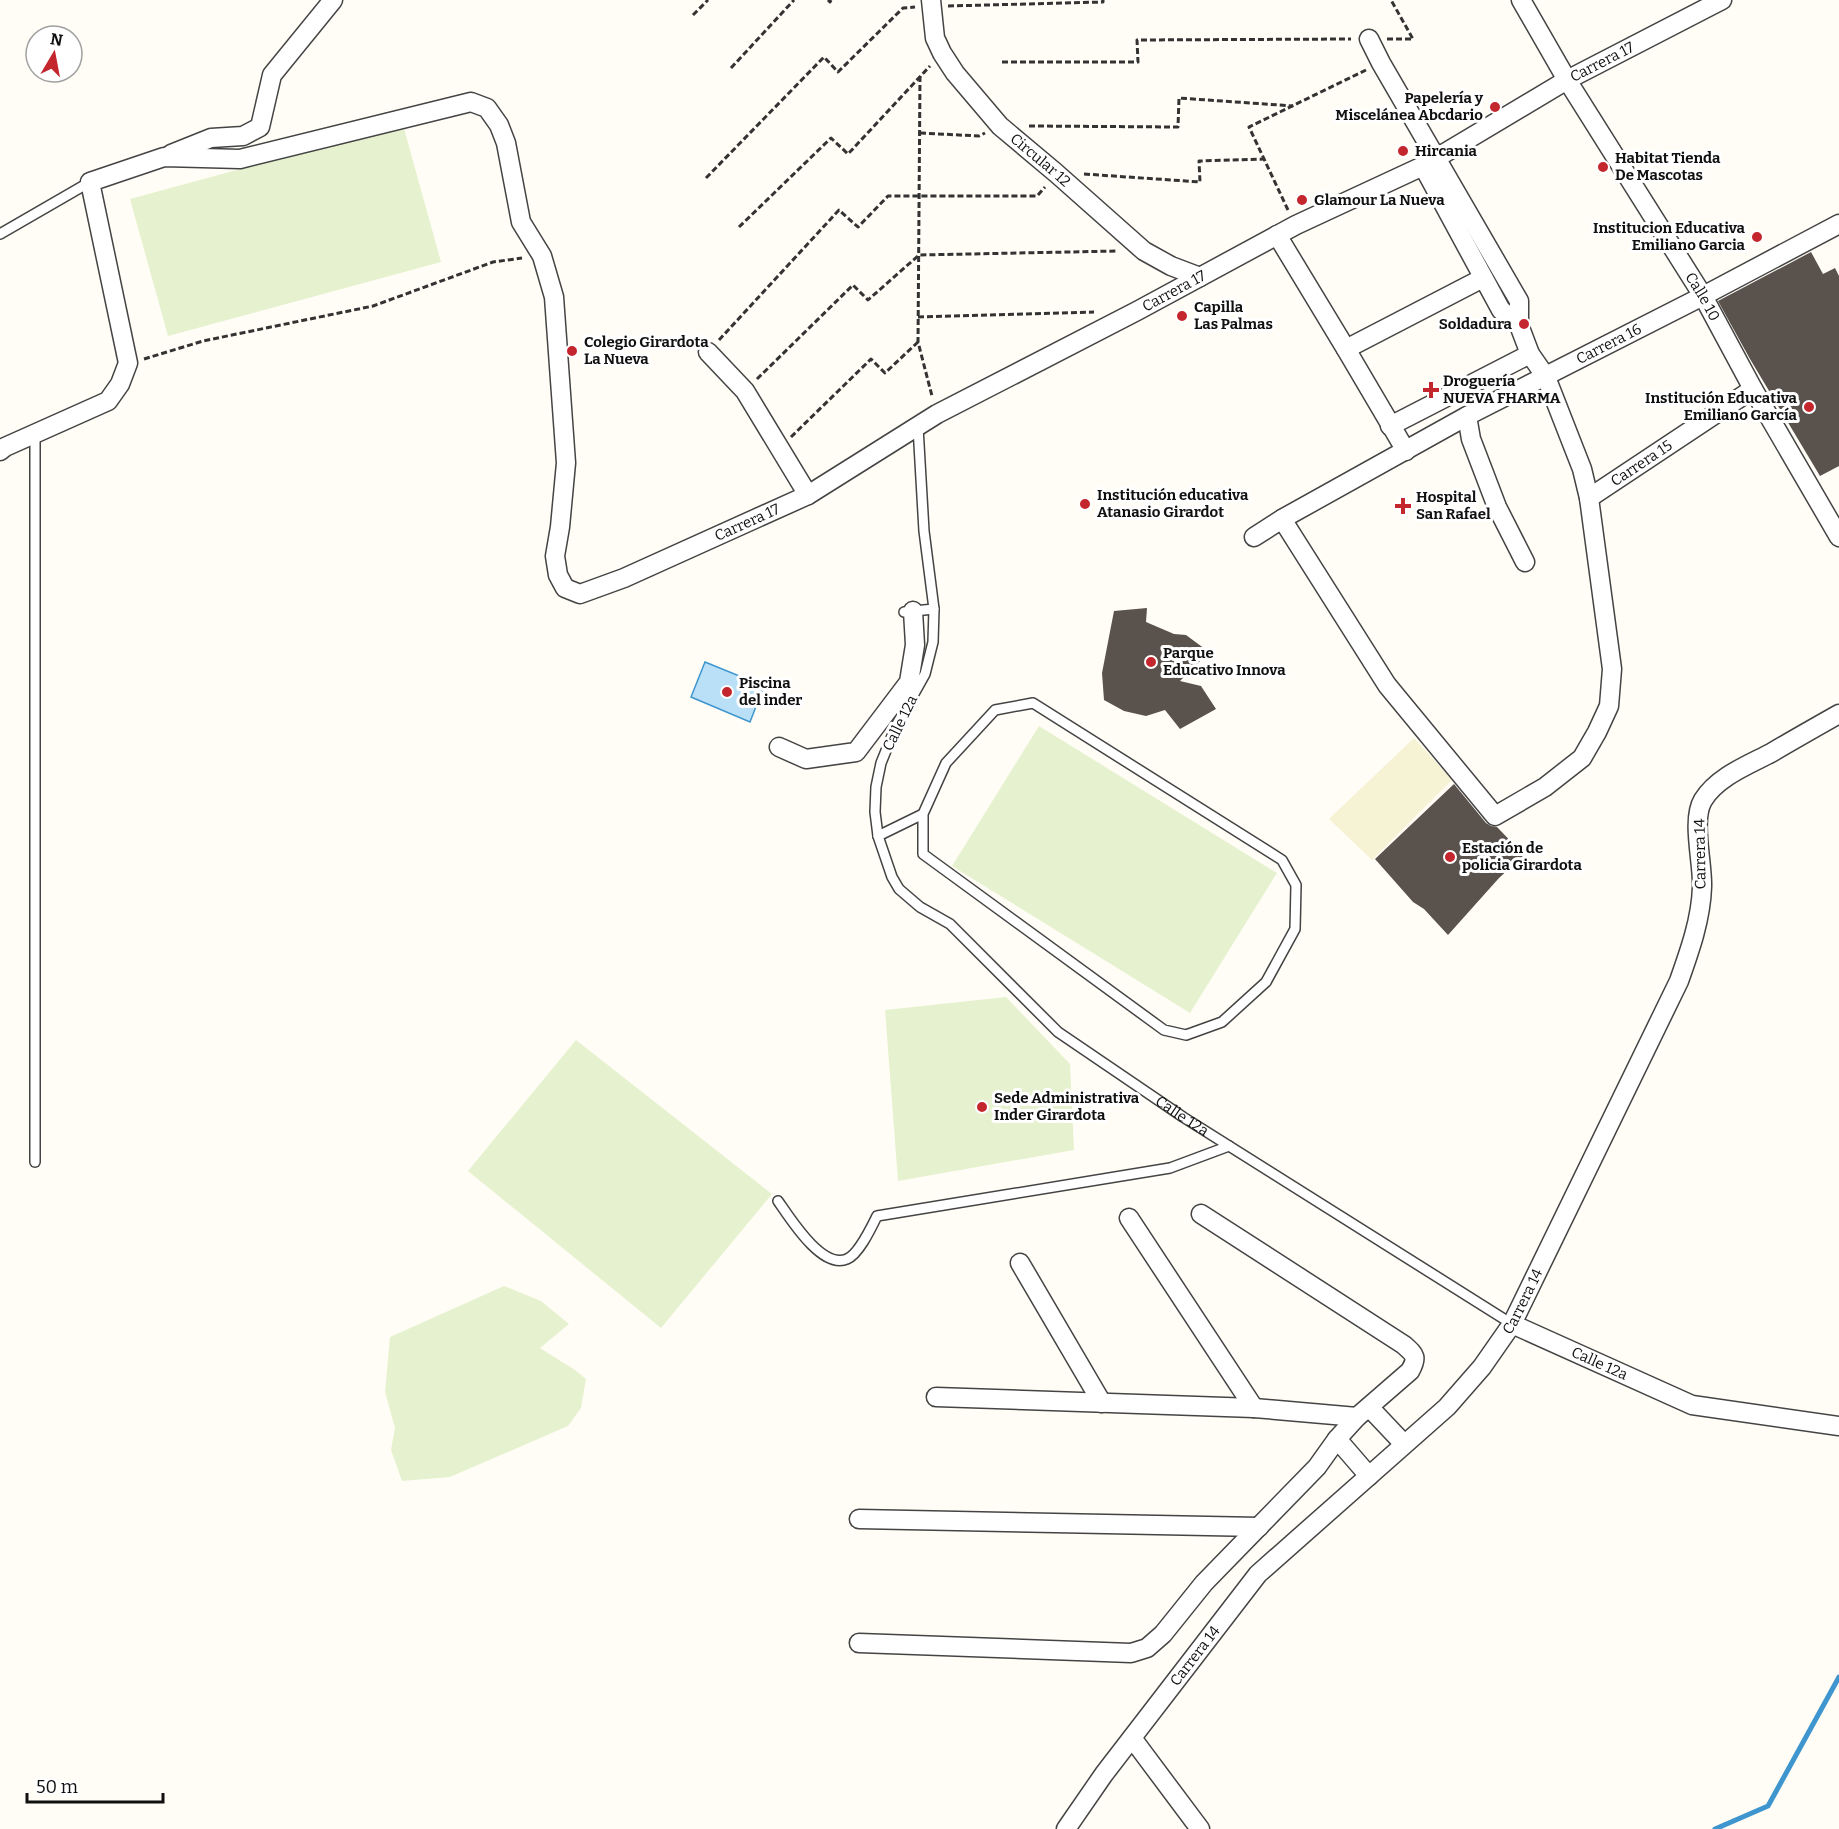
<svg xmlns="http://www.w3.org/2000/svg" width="1839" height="1829" font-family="Bitter,serif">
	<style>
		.farmland { fill: #f6f3d4 }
		.pitch { fill: #e6f2cf }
		.water { fill: #b9e0f7; stroke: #3f96cf; stroke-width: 1.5 }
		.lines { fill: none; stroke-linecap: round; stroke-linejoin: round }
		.stream { stroke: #3f96cf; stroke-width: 5 }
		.building { fill: #5a524d }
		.service-casing { stroke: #444; stroke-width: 12 }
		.minor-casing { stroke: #444; stroke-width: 21 }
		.path { stroke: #333; stroke-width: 3; stroke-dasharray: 6 3; stroke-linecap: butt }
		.service { stroke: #fff; stroke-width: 9 }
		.minor { stroke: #fff; stroke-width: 18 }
		.poi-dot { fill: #c4262e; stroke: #fff; stroke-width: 2 }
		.labels { text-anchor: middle; stroke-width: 6; stroke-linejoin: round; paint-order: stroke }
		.street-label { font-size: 15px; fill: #111; stroke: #fff }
		.poi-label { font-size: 15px; font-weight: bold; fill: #111; stroke: #fff; text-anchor: start }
	</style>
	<rect width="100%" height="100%" fill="#fffdf5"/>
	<polygon class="farmland" points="1414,738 1452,780 1372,860 1329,819"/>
	<g class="pitch">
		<polygon points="403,125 441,262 168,336 130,199"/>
		<polygon points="1039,726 1277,873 1190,1013 952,866"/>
		<polygon points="1006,997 1070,1064 1074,1150 898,1181 885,1010"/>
		<polygon points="576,1040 772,1194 661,1328 468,1171"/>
		<polygon points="504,1286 541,1301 569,1324 540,1348 575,1370 586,1379 581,1408 568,1426 450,1477 402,1481 391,1450 395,1428 385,1392 390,1337"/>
	</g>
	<polygon class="water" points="705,662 764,686 750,722 691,697"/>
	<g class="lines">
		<polyline class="stream" points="1715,1829 1768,1806 1839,1677"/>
	</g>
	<g class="building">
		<polygon points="1811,252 1823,274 1835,268 1839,276 1839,466 1820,476 1750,359 1718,301"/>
		<polygon points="1147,608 1146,622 1174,634 1186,635 1209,652 1180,681 1201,686 1216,709 1180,729 1165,710 1146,716 1124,711 1104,700 1102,673 1114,611"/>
		<polygon points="1454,784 1486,823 1491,826 1497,827 1524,855 1499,878 1448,935 1424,909 1413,902 1375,859"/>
	</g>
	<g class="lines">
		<defs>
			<g id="service">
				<polyline points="0,234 90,182"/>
				<path id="s1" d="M918 427 924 531 934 609 933 642 925 674 896 726 881 763 876 787 875 812 878 836 892 877 899 889 920 907 950 924 1058 1032 1183 1117 1512 1324"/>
				<polyline points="904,612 934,609"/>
				<polyline points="878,836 923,814 946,763 995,710 1033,703 1282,860 1296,885 1295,929 1266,982 1222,1022 1186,1035 1164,1030 923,854 923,814"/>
				<polyline points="35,1162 35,433"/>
				<path d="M778 1201C790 1218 822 1270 847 1259 859 1254 871 1228 877 1216L1170 1168 1229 1146"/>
			</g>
			<g id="minor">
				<path id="s2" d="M931 0 935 38 942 53 955 73 1000 126 1056 173 1144 251 1171 266 1200 277"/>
				<path id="s3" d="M1521 0 1567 80 1703 296 1753 389 1839 537"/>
				<polyline points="171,154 211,138 243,136 260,127 272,75 333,0"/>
				<polyline points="1423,166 1501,310 1519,325"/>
				<polyline points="1277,235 1346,349 1406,451"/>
				<polyline points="1346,349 1483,278"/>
				<polyline points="708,352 745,391 808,495"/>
				<polyline points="1467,416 1471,439 1497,507 1525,562"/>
				<polyline points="1390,426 1530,354"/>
				<path id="s4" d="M0 451 5 447 108 401 120 384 128 363 90 182 164 157 240 159 471 102 487 108 499 125 506 143 521 222 542 256 554 297 566 463 560 527 555 556 558 575 565 588 580 594 624 578 808 495 937 414 1137 311 1296 225 1423 166 1567 80 1722 0"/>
				<path id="s5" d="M1589 498 1753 389"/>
				<polyline points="1282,519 1387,685 1495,816 1545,787 1582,758 1597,732 1609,706 1612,669 1589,498 1582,469 1546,377 1530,354 1519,325 1519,301 1381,63 1369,39"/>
				<path id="s6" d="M1254 537 1282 519 1467 416 1703 296 1839 224"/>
				<polyline points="779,747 806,759 856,752 909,682 915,645 913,611"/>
				<polyline points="1129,1218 1254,1408"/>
				<polyline points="1020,1263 1102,1403"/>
				<path id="s7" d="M1512 1324 1692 1405 1839 1426"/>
				<polyline points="936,1397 1254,1408 1357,1417"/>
				<polyline points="1369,1407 1404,1444"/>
				<polyline points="1337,1439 1369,1476"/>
				<polyline points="859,1519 1259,1527"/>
				<path d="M859 1643 1131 1653 1147 1648 1163 1634 1204 1583 1317 1467 1337 1439 1357 1417 1410 1371C1418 1357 1415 1355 1404 1345L1201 1214"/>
				<polyline points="1132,1738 1200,1829"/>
				<path id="s8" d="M1066 1829 1104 1774 1258 1574 1447 1407 1482 1367 1512 1324 1679 981C1690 950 1701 919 1702 887 1703 863 1691 820 1703 800 1717 777 1748 765 1771 753 1793 740 1816 727 1839 714"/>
			</g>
		</defs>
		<use href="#service" class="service-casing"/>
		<use href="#minor" class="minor-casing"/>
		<g class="path">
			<polyline points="828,0 830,2 831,0"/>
			<polyline points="948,6 1103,2 1103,0"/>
			<polyline points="693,15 708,0"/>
			<polyline points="1387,39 1413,39 1391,0"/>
			<polyline points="1002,62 1138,62 1137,40 1351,39"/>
			<polyline points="731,68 794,0"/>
			<polyline points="920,76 918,342 932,396"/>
			<polyline points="1029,126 1178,127 1179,98 1293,106"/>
			<polyline points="920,133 979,136 985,133"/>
			<polyline points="1084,174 1200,182 1199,161 1264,159"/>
			<polyline points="706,178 824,57 838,72 903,8 915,7"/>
			<polyline points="1288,210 1249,127 1366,70"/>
			<polyline points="739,227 831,138 848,154 930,66"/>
			<polyline points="918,317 1094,312"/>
			<polyline points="719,340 839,210 858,227 888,196 1037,196 1045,187"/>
			<polyline points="144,359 203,341 373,306 493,262 522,258"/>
			<polyline points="757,379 853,285 868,300 919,255 1118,251"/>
			<polyline points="791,437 871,359 885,373 918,342"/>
		</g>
		<use href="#service" class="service"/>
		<use href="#minor" class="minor"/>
	</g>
	<g class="poi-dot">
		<circle cx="1495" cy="107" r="6"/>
		<circle cx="1403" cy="151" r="6"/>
		<circle cx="1603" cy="167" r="6"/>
		<circle cx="1302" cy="200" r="6"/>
		<circle cx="1757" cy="237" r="6"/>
		<circle cx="1182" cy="316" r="6"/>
		<circle cx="1524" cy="324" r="6"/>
		<circle cx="572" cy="351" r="6"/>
		<path d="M1428 381h6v6h6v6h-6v6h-6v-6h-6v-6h6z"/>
		<circle cx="1809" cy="407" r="6"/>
		<circle cx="1085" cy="504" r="6"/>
		<path d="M1400 497h6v6h6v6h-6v6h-6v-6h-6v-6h6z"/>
		<circle cx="1151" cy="662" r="6"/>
		<circle cx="727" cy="692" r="6"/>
		<circle cx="1450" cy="857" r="6"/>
		<circle cx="982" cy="1107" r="6"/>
	</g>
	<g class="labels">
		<g class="street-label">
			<text dy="5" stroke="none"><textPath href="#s4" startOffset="2424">Carrera 17</textPath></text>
			<text dy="5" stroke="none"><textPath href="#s2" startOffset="201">Circular 12</textPath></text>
			<text dy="5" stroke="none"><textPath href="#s4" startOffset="1938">Carrera 17</textPath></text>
			<text dy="5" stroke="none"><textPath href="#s3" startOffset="348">Calle 10</textPath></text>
			<text dy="5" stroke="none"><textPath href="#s6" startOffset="404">Carrera 16</textPath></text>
			<text dy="5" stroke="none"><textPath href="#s5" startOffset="63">Carrera 15</textPath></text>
			<text dy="5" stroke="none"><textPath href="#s4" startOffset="1452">Carrera 17</textPath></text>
			<text transform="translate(900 723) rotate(-64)" y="5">Calle 12a</text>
			<text transform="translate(1700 854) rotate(-91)" y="5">Carrera 14</text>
			<text dy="5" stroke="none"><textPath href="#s1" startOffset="844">Calle 12a</textPath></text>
			<text dy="5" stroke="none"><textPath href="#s8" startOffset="702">Carrera 14</textPath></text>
			<text dy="5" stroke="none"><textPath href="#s7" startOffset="96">Calle 12a</textPath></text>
			<text dy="5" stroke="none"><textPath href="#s8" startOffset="216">Carrera 14</textPath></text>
		</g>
		<g class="poi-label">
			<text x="1483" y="103" text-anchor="end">Papelería y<tspan x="1483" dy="17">Miscelánea Abcdario</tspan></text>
			<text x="1415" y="156">Hircania</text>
			<text x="1615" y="163">Habitat Tienda<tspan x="1615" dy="17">De Mascotas</tspan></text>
			<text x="1314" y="205">Glamour La Nueva</text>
			<text x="1745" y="233" text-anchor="end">Institucion Educativa<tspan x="1745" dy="17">Emiliano Garcia</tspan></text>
			<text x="1194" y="312">Capilla<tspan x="1194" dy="17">Las Palmas</tspan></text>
			<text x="1512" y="329" text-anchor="end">Soldadura</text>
			<text x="584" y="347">Colegio Girardota<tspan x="584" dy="17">La Nueva</tspan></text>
			<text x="1443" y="386">Droguería<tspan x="1443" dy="17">NUEVA FHARMA</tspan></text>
			<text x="1797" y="403" text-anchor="end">Institución Educativa<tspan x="1797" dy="17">Emiliano García</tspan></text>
			<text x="1097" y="500">Institución educativa<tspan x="1097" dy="17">Atanasio Girardot</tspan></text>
			<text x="1416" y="502">Hospital<tspan x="1416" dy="17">San Rafael</tspan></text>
			<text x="1163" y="658">Parque<tspan x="1163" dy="17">Educativo Innova</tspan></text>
			<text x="739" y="688">Piscina<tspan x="739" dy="17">del inder</tspan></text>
			<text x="1462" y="853">Estación de<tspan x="1462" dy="17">policia Girardota</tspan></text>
			<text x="994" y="1103">Sede Administrativa<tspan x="994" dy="17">Inder Girardota</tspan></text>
		</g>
	</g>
	<g transform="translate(54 54) rotate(10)"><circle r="28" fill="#ffffff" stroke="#a0a0a0" stroke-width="1.5"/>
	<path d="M0-4.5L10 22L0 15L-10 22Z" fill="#c4262e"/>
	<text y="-9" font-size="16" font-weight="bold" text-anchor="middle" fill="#111111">N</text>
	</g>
	<path d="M27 1793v9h136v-9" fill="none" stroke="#111111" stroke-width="3"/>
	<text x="36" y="1793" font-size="18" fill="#111111" stroke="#ffffff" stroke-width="4.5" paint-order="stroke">50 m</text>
</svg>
